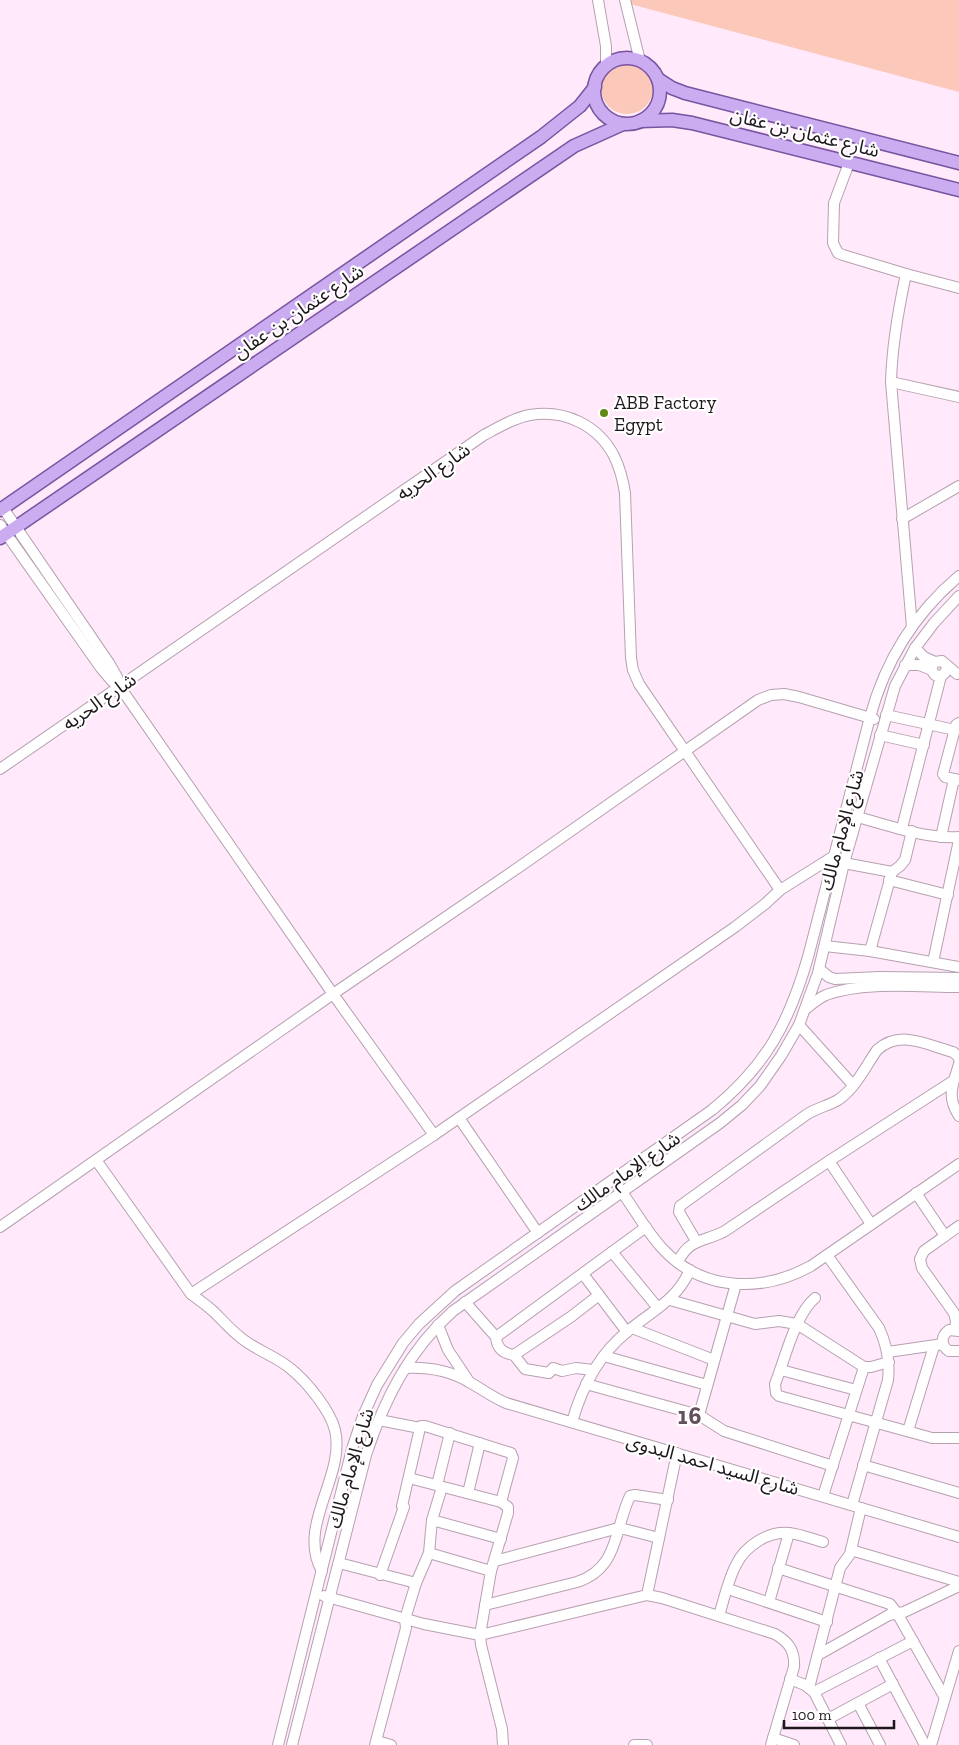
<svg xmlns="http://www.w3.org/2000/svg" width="959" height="1745" font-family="'Zilla Slab','Noto Sans Arabic',serif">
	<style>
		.green { fill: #fbc8ba }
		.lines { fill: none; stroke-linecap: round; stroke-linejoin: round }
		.minor-casing { stroke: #b6a1b1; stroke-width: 12 }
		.major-casing { stroke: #7853a0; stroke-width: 15 }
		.minor { stroke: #fff; stroke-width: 10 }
		.major { stroke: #cbacf1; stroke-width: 12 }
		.poi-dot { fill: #618810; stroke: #fff; stroke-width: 2 }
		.labels { text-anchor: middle; stroke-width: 4.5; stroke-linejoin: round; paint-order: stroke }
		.street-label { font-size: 19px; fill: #1e171c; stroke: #fff }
		.poi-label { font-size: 19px; fill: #1e171c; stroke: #fff; text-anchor: start }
		.district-label { font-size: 24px; font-weight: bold; letter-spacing: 1px; fill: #62505e; stroke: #fff }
	</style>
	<rect width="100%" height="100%" fill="#ffe9fa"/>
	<g class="green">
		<polygon points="630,0 959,0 959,92 630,4"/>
		<circle cx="627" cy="88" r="26"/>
	</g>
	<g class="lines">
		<defs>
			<g id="minor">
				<polyline points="598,0 606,46 606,66"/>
				<polyline points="625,0 640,61"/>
				<polyline points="849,163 834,203 833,243 838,253 843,255 906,274"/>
				<polyline points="891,382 959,397"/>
				<polyline points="3,508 109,663 117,677 120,687"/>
				<polyline points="902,519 959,486"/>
				<polyline points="0,525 101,668 112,681 120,687 333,994 434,1135 191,1294 96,1160"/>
				<path d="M912 627 891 382C892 345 898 311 906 274L959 288"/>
				<polyline points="915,648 924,657 935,662"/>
				<polyline points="905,665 919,665 932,670"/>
				<path d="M947 667 945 673 941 676 935 675C931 671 931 666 935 662L942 661 957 674"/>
				<polyline points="886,715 955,730"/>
				<polyline points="959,723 956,725 943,774 945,777 959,780"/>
				<polyline points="880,735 924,745"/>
				<path d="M0 769 484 435C499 427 514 418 530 415 564 409 598 425 614 456 620 468 623 480 625 493L631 658 633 670 639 684 780 890 765 904 735 927 434 1135"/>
				<path d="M858 817C889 826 927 839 959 837"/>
				<polyline points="902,828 941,676"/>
				<polyline points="941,837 954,779"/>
				<polyline points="844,863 892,872"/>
				<polyline points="889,880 948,895"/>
				<polyline points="780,890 834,856"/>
				<polyline points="825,946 870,951 959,967"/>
				<polyline points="870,951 892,872 900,866 905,860 912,831"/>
				<polyline points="933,962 959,840"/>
				<polyline points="819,969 829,977 835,979 880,977 959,978"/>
				<path d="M807 1008C813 1003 819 998 826 995 863 981 920 987 959 987"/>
				<polyline points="799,1025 853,1085"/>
				<path d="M959 1064C953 1085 946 1096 959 1116"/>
				<polyline points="459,1118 538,1233"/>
				<polyline points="829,1161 871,1224"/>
				<path d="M619 1188C633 1207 645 1229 661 1247 701 1292 762 1293 811 1266L959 1164"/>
				<polyline points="916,1193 945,1236"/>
				<polyline points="0,1227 333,994 522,865 758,700 771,695 784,694 799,697 874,719"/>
				<path d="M696 1241 679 1212 680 1206 806 1115C816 1108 828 1106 838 1100 855 1089 866 1066 877 1050 900 1029 927 1045 953 1052L958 1056 959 1059"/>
				<polyline points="612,1252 658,1308"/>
				<path d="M827 1255 879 1328C887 1345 890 1361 888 1380L852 1505"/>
				<path d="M678 1262C689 1238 705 1242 725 1231L829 1161 953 1081"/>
				<polyline points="583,1274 627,1332"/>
				<path d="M191 1294C199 1300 208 1306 215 1313 223 1321 231 1330 240 1337 255 1350 276 1356 291 1369 307 1382 330 1410 335 1430 346 1476 296 1526 322 1571"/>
				<path d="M815 1298C795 1315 785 1359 775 1384L776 1393 779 1396 932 1438H959"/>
				<polyline points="670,1300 755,1324 779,1321 797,1324 864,1367 871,1367 889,1362"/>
				<path d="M465 1302 496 1337C497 1349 503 1353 514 1355L525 1369 549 1373 553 1368 562 1371 576 1368 593 1370"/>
				<polyline points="438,1325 448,1350 468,1380"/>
				<polyline points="632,1328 714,1360"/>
				<polyline points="955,1330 956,1321 954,1313 922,1268 920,1259 924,1251 959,1226"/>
				<path d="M959 1331 949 1330C941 1336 940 1345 949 1351H959"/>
				<polyline points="496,1337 646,1227"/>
				<polyline points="888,1352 943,1344"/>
				<polyline points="514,1355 572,1316 599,1295"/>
				<polyline points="604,1356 707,1385"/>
				<path d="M405 1368C427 1367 449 1370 469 1382 482 1389 492 1397 506 1403L959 1537"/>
				<polyline points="781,1370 856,1390"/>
				<polyline points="586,1384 699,1415 724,1431 833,1466"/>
				<polyline points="699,1415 736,1284"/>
				<polyline points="379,1420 420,1428 421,1426 425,1426 511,1453 513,1458 501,1502"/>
				<path d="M572 1422C582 1387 599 1354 628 1331 653 1310 676 1301 690 1270"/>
				<polyline points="908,1431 934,1346"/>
				<polyline points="863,1465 959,1493"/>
				<polyline points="409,1478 501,1502 508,1507 508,1513 491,1571 480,1635 481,1645 502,1729 503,1745"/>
				<polyline points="437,1485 450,1433"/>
				<polyline points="468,1493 480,1443"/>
				<polyline points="823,1496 864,1367"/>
				<polyline points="432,1520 501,1539"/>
				<polyline points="851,1550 959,1582"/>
				<polyline points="429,1553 491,1571"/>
				<polyline points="495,1561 615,1529 624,1529 659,1538"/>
				<polyline points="339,1563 416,1583"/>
				<polyline points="778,1568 890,1604 897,1613 945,1698"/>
				<polyline points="380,1575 404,1507 402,1506 420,1428"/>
				<polyline points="728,1589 827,1622"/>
				<polyline points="647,1595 677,1453"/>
				<path d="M324 1596 424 1624 480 1635 647 1595 662 1598 775 1634C789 1642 795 1651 794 1667L771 1745"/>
				<polyline points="769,1602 789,1533"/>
				<path d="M485 1605 577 1582C619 1568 614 1530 630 1496L635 1495 668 1500"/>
				<path d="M719 1616C724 1599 728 1580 736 1565 745 1546 768 1531 789 1533 800 1534 812 1539 823 1542"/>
				<polyline points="818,1655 889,1615 904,1612 959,1586"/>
				<polyline points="879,1658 925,1745"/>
				<polyline points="790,1679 805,1685 814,1692 841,1745"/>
				<polyline points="809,1688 840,1568 850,1554 861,1508"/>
				<polyline points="814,1692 913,1641"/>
				<polyline points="858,1703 880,1745"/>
				<polyline points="828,1719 893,1684"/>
				<polyline points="773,1738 794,1745"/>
				<polyline points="377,1741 391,1745"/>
				<path d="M278 1745 352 1449 363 1416 377 1385 403 1343 419 1324 455 1291 712 1110C766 1066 789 1023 808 957L870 717C885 662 915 613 959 576"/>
				<path d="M292 1745 366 1455C384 1400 409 1350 453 1311L720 1123 742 1105 760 1086 781 1056 799 1025 818 973 844 863 895 686 915 648 934 623 959 596"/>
				<polyline points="375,1745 406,1628 405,1619 416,1583 429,1553 432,1520 442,1487"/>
				<polyline points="634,1745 647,1745"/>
				<polyline points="931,1745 959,1651"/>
			</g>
			<g id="major">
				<circle cx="627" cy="91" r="33"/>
				<polyline points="658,79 672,88 685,93 959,163"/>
				<polyline points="640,121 672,120 692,123 959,190"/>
				<polyline points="0,510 541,137 580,106 595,87"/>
				<polyline points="0,538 574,146 623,124"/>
			</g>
		</defs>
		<use href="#minor" class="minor-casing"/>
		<use href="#major" class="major-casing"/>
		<use href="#minor" class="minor"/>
		<use href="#major" class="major"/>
	</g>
	<circle class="poi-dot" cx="604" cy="413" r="5"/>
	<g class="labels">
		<g class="street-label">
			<text transform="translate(805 132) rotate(14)" y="7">شارع عثمان بن عفان</text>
			<text transform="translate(298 311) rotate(-34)" y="7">شارع عثمان بن عفان</text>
			<text transform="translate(433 471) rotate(-35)" y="7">شارع الحريه</text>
			<text transform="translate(99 701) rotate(-35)" y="7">شارع الحريه</text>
			<text transform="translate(841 830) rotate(-75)" y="7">شارع الإمام مالك</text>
			<text transform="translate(627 1171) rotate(-35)" y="7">شارع الإمام مالك</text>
			<text transform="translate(713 1464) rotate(16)" y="7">شارع السيد احمد البدوى</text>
			<text transform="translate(350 1468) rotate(-74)" y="7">شارع الإمام مالك</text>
		</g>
		<g class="poi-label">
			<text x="614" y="409">ABB Factory<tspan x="614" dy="22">Egypt</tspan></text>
		</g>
		<g class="district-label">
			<text x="690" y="1424">16</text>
		</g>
	</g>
	<path d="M784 1720v8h110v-8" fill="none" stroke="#1e171c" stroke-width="2.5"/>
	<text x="792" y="1720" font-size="15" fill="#1e171c" stroke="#ffffff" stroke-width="4" paint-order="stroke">100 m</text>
</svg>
